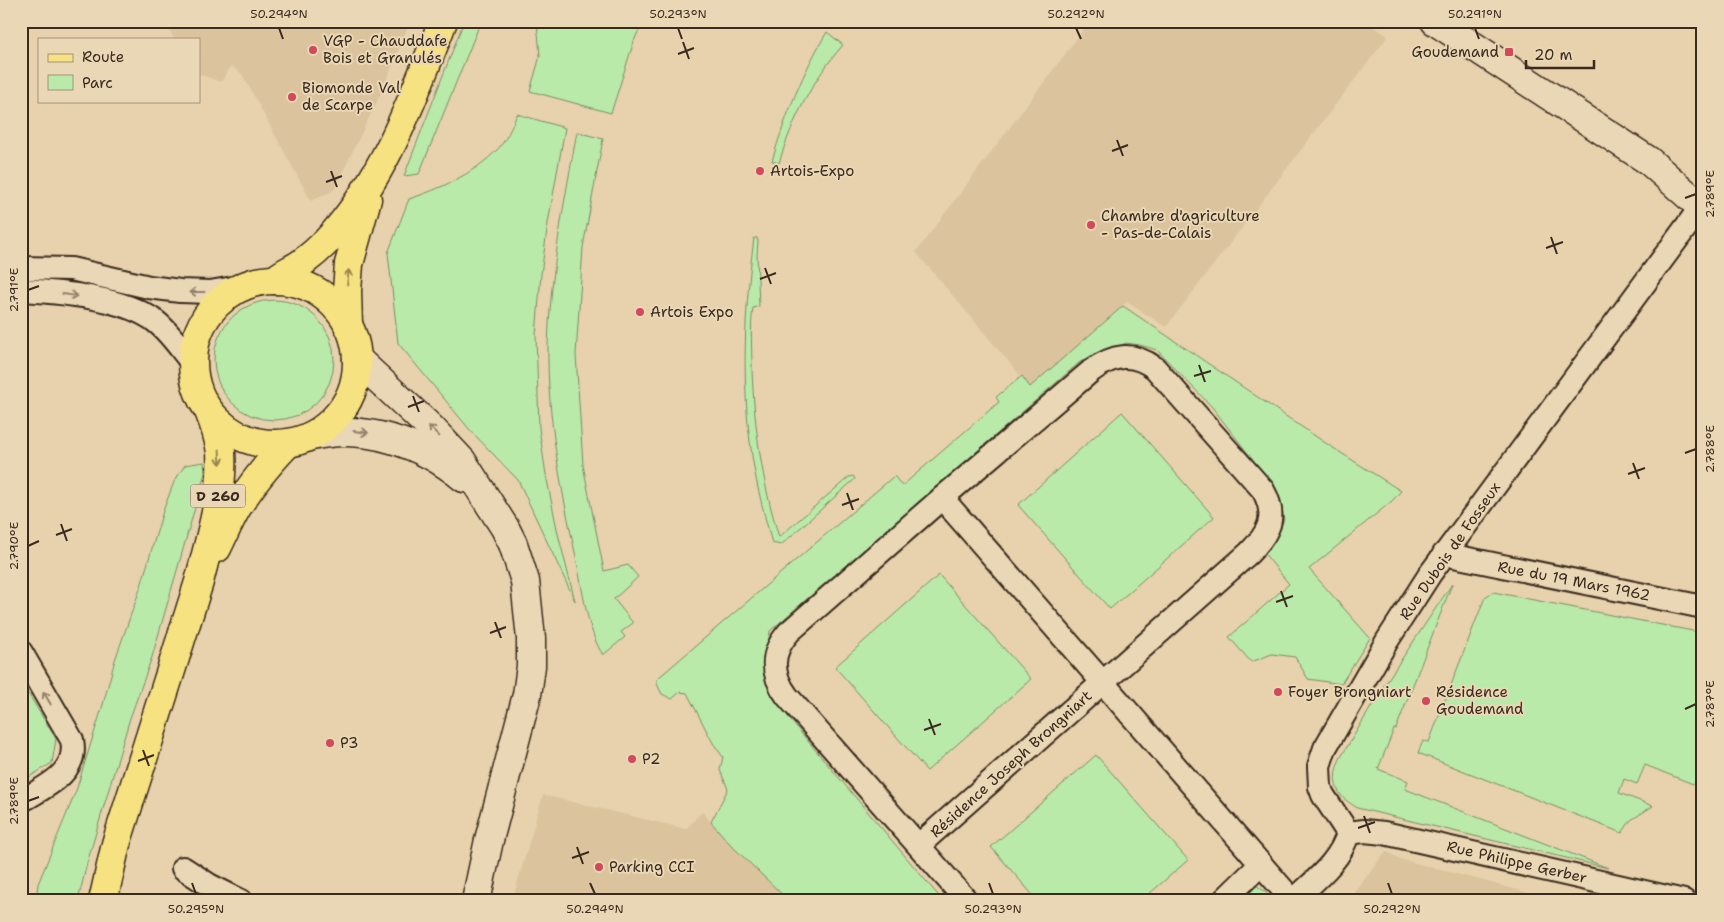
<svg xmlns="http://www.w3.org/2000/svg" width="1724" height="922" font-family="'Shantell Sans',sans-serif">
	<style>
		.built { fill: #dac39d }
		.green { fill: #b9eaaa; stroke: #7a8a64 }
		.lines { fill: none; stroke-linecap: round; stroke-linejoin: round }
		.minor-casing { stroke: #3b2a1e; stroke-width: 26 }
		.tertiary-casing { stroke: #3b2a1e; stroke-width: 31 }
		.primary-casing { stroke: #3b2a1e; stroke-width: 31 }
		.minor { stroke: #ead7b5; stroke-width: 22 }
		.tertiary { stroke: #ead7b5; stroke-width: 28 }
		.primary { stroke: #f7e281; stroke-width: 28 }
		.oneway { stroke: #998650 }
		.oneway2 { stroke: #92806a }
		.ticks { fill: none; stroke: #3b2a1e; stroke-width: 2 }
		.poi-dot { fill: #d1495b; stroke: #ead7b5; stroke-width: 2 }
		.labels { text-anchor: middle; stroke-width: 4; stroke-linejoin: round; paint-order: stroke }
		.shield { fill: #ead7b5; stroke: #705e4b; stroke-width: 1 }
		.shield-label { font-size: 14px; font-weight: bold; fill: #3b2a1e }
		.poi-label { font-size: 15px; fill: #3b2a1e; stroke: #ead7b5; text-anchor: start }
		.street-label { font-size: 15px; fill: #3b2a1e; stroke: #ead7b5 }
		.neatline { fill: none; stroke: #3b2a1e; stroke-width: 2 }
		.ticks-label { font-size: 12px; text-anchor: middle; fill: #3b2a1e }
	</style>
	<rect width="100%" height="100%" fill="#e7d2ad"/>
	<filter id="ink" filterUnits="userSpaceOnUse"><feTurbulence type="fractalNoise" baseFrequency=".02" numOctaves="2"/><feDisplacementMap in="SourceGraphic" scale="10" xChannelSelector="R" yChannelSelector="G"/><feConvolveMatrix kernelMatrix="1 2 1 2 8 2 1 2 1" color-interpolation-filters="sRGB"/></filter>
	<g filter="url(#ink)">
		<g class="built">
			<polygon points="165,21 410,21 383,89 334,190 311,201 242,74 231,66 221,82 199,74 199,39 174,39"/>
			<polygon points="1090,21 1365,21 1388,36 1166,327 1127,302 1030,387 916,252"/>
			<polygon points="543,795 686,829 702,812 732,846 789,901 512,901"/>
			<polygon points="1386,851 1400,859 1559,901 1348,901"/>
		</g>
		<g class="green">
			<polygon points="464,21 481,21 419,174 404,176"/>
			<polygon points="537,21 643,21 634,41 611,113 530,91 540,56"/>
			<path d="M827 32 843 45C813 79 792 120 779 163L772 161C785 117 803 71 827 32Z"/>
			<path d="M517 114 565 128 548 223 541 274 536 335 539 428 546 475 558 534 575 601 518 480 470 430 398 343 388 253 409 199C440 189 473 174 496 151 506 141 512 127 517 114Z"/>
			<path d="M577 132 603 139 583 247 576 355 583 465 604 571 628 565 638 577 614 599 633 623 621 632 625 637 603 655C587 631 582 586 576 557 561 488 547 418 548 346 550 274 564 203 577 132Z"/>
			<path d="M754 238H757L758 241 757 255 759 306 753 308C750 328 752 349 752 369 754 426 762 482 779 537L849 477 853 476 855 479 781 545 772 543C767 525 762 506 758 488 740 406 743 321 754 238Z"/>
			<circle cx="274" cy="360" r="60"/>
			<polygon points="1123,306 1327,444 1401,491 1392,501 1309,569 1370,638 1341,684 1308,679 1295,657 1272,654 1251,662 1229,637 1289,584 1264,553 1279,532 1284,519 1280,504 1268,479 1212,407 1157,350 1140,345 1126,343 1080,362 770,631 766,659 773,693 791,721 943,901 789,901 732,846 711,822 728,789 720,770 723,757 713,743 687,693 680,692 672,699 662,694 657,684 657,679 894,476 902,486 999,402 996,397 1022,376 1030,387"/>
			<polygon points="1122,412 1214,517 1110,609 1018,505"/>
			<polygon points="204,462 205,473 152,657 130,718 87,863 78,901 36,901 38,884 76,791 102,708 115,660 141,586 163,511 174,482 185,465"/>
			<polygon points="939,575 1031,679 927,771 835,667"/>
			<path d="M1452 584 1396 729H1394L1378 769 1408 781 1405 789 1608 868 1357 808C1352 804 1344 800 1341 795 1332 783 1335 769 1341 757L1385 684Z"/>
			<polygon points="1493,592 1703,633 1703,788 1645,765 1637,784 1624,779 1619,793 1653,806 1631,820 1622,833 1418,753 1423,741 1429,742 1485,597"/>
			<polygon points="21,682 56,739 52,763 21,782"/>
			<polygon points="1096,755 1188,860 1141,901 1038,901 991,847"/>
			<polygon points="1257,886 1266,892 1269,897 1265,901 1243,901 1241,898 1248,887"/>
		</g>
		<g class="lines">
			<defs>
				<g id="minor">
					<polyline points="21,268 71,269 149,287 180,291 210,292 245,286"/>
					<path d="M21 290C60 292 123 297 155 321 170 332 181 350 193 364"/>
					<path d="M942 498 1293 901C1314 881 1341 861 1348 833L1323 795 1320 787 1319 766 1325 748 1387 641 1430 574 1695 215"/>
					<polyline points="1444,554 1703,607"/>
					<path d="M21 652 72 740C79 773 45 787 21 801"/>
					<polyline points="1348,833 1364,831 1384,833 1684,901"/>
					<path d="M919 845 1249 553C1269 533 1278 517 1263 490L1155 368C1132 351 1113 355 1091 371L942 498 789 632C770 653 771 674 787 696L967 901"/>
					<polyline points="183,868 209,885 241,901"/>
					<polyline points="1223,901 1261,864"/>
				</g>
				<g id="tertiary">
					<polyline points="1435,21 1649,161 1692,199"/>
					<polyline points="357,359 432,429 462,461 505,528 513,544 525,581 531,639 531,666 527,695 489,840 476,901"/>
					<path d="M312 436C365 423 423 444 464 478"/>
				</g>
				<g id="primary">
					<circle cx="275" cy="362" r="82"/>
					<path d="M275 280C283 272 294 269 303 262 311 256 319 249 326 242 383 182 414 97 443 21"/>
					<polyline points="348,325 347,291 349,264 367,199"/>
					<path d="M217 548C224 534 230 519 238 506 252 483 269 463 287 444"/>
					<path d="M103 901 116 844 199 582C209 541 224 495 221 452 219 437 214 424 209 411"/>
				</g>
			</defs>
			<use href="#minor" class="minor-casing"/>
			<use href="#tertiary" class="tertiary-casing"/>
			<use href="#primary" class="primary-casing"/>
			<use href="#minor" class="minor"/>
			<use href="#tertiary" class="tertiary"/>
			<use href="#primary" class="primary"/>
		</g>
		<defs><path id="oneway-shaft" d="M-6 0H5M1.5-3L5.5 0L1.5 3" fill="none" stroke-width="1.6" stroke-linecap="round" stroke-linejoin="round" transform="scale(1.25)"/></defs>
		<g class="oneway">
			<use href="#oneway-shaft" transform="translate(348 277) rotate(-84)"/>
			<use href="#oneway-shaft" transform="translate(220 457) rotate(87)"/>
		</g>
		<g class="oneway2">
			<use href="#oneway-shaft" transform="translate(197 292) rotate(-180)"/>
			<use href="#oneway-shaft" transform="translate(70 295) rotate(8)"/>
			<use href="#oneway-shaft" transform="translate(434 431) rotate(-135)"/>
			<use href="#oneway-shaft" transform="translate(361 432) rotate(7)"/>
			<use href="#oneway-shaft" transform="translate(47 698) rotate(-120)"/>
		</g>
	</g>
	<path class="ticks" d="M279 28 283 39M678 28 682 39M1076 28 1081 39M1475 28 1479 39M683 42 689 59M678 54 694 48M1117 140 1123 156M1112 151 1128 145M331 171 337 187M326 182 342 176M1685 198 1696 194M1551 237 1557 254M1546 248 1563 242M765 268 771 284M760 279 776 273M28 290 39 286M1199 365 1205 382M1194 376 1211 371M413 396 419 412M408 407 424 401M1685 453 1696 449M1633 463 1639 479M1628 474 1645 468M847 493 853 510M842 505 859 499M61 524 67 541M56 535 72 529M28 546 39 541M1281 591 1287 607M1276 602 1293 596M495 622 501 638M490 633 506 627M1685 709 1696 704M929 719 935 735M924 730 941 724M143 750 149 766M138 761 154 755M28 801 39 797M1364 816 1370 833M1358 828 1375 822M577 847 583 864M572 858 589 852M192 883 196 894M590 883 595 894M989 883 993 894M1388 883 1392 894"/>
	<g class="poi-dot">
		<circle cx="313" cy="50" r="5"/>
		<rect x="1504" y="47" width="10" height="10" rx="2.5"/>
		<circle cx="292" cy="97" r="5"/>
		<circle cx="760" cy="171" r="5"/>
		<circle cx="1091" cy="225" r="5"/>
		<circle cx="640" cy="312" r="5"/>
		<circle cx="1278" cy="692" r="5"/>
		<circle cx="1426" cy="701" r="5"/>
		<circle cx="330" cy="743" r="5"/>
		<circle cx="632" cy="759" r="5"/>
		<circle cx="599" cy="867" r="5"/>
	</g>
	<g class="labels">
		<rect class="shield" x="190.5" y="484.5" width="55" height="23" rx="4"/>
		<g class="shield-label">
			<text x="218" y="501">D 260</text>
		</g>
		<g class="poi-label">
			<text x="323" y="46">VGP - Chauddafe<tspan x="323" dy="17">Bois et Granulés</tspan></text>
			<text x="1499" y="57" text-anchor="end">Goudemand</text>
			<text x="302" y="93">Biomonde Val<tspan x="302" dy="17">de Scarpe</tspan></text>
			<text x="770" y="176">Artois-Expo</text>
			<text x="1101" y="221">Chambre d'agriculture<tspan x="1101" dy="17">- Pas-de-Calais</tspan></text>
			<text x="650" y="317">Artois Expo</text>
			<text x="1288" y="697">Foyer Brongniart</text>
			<text x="1436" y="697">Résidence<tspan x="1436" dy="17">Goudemand</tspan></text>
			<text x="340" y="748">P3</text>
			<text x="642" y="764">P2</text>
			<text x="609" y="872">Parking CCI</text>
		</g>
		<g class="street-label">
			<text transform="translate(1450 551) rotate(-55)" y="5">Rue Dubois de Fosseux</text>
			<text transform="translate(1574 581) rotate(11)" y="5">Rue du 19 Mars 1962</text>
			<text transform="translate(1011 764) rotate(-42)" y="5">Résidence Joseph Brongniart</text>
			<text transform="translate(1517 862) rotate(13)" y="5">Rue Philippe Gerber</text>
		</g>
	</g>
	<rect width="1724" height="922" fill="none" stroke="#ead7b5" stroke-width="55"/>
	<rect x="38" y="38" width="162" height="65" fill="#ead7b5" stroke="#a49279"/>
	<rect x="48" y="54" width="25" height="8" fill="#f7e281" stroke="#a49279"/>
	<text x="82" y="62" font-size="15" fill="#3b2a1e">Route</text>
	<rect x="48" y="75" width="25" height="15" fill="#b9eaaa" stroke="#a49279"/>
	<text x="82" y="88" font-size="15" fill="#3b2a1e">Parc</text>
	<path d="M1526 60v8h68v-8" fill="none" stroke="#3b2a1e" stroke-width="2.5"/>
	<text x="1534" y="60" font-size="15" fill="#3b2a1e" stroke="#ead7b5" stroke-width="4" paint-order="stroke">20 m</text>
	<rect x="28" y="28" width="1668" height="866" class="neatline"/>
	<g class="ticks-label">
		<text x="279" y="18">50.294°N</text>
		<text x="678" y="18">50.293°N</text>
		<text x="1076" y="18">50.292°N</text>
		<text x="1475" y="18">50.291°N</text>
		<text transform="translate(1710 194) rotate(-90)" y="4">2.789°E</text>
		<text transform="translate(14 290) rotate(-90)" y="4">2.791°E</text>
		<text transform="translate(1710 449) rotate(-90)" y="4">2.788°E</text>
		<text transform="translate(14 546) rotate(-90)" y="4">2.790°E</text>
		<text transform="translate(1710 704) rotate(-90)" y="4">2.787°E</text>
		<text transform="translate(14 801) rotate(-90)" y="4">2.789°E</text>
		<text x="196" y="913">50.295°N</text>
		<text x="595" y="913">50.294°N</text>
		<text x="993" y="913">50.293°N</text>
		<text x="1392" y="913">50.292°N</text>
	</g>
</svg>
